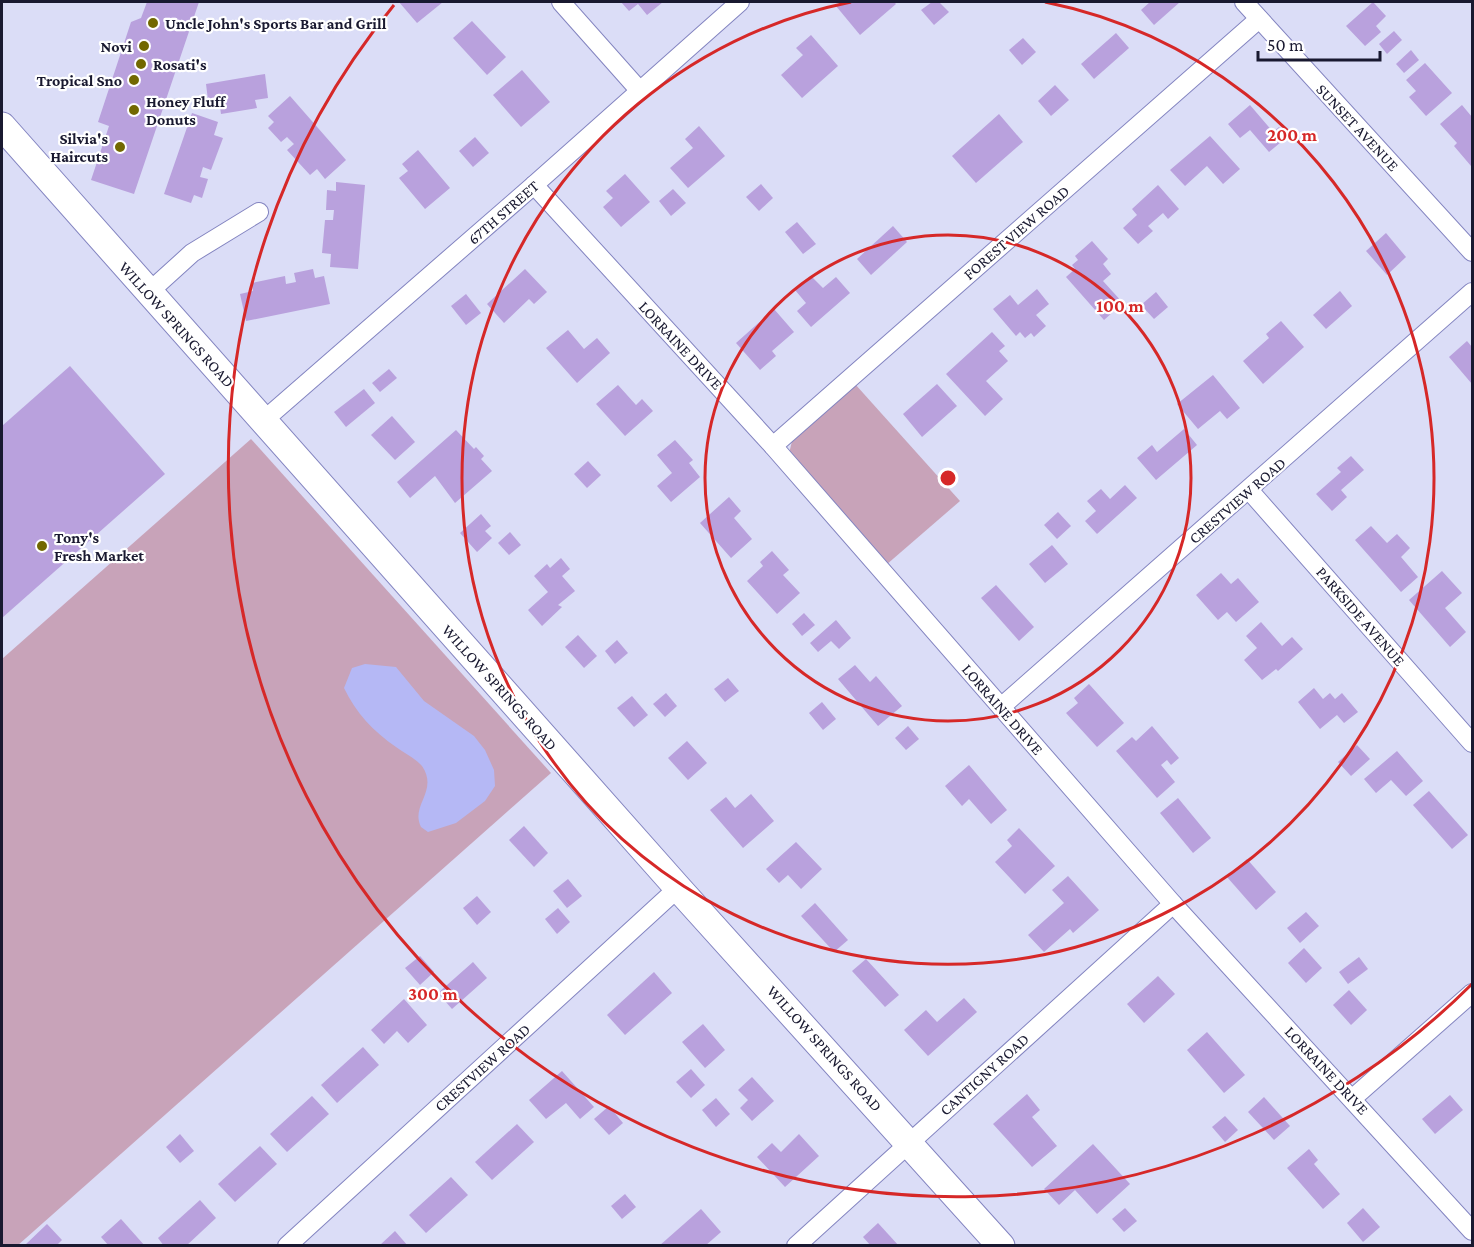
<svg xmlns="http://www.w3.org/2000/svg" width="1474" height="1247" font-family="'Crimson Pro',serif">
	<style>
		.green { fill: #c8a3b9 }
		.water { fill: #b5b8f5 }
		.building { fill: #b9a1dd }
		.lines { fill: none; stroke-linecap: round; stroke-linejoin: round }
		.street-casing { stroke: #8384c0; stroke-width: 20 }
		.secondary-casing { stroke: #8384c0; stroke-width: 29 }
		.street { stroke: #fff; stroke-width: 18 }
		.secondary { stroke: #fff; stroke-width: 27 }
		.ring { fill: none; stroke: #d62828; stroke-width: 3 }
		.poi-dot { fill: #726800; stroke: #fff; stroke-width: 2 }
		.labels { text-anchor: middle; stroke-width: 4.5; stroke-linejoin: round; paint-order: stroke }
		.poi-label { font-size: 16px; font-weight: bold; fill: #191930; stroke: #fff; text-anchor: start }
		.street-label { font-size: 16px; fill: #191930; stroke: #fff }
		.centre { fill: #d62828; stroke: #fff; stroke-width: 3 }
		.ring-label { font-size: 18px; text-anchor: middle; font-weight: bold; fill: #d62828; stroke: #fff; stroke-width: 4.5; stroke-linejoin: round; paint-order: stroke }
	</style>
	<rect width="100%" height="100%" fill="#dbddf7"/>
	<g class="green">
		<polygon points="855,384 960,501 886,565 789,454 792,441"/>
		<polygon points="251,439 551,773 17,1246 2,1245 2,659"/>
	</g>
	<path class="water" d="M365 664 396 667 424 701 474 736 485 750 494 770 495 786 485 801 456 823 428 832 421 827C410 805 439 791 422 766 415 758 404 753 396 747 373 731 356 713 344 688L352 668Z"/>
	<g class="building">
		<polygon points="147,2 199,2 134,194 91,180 109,126 98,122 131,22 141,18"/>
		<polygon points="399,2 443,2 417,23"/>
		<polygon points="621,2 663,2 647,15 638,4 629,11"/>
		<polygon points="841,2 894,2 896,4 860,35 836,6"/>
		<polygon points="932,2 939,2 949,12 934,25 921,10"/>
		<polygon points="1150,2 1180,2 1154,25 1141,10"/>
		<polygon points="1373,2 1386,16 1376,26 1381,32 1365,46 1346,26"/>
		<polygon points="472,21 506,57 487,75 453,38"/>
		<polygon points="1394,31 1402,40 1387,54 1379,44"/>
		<polygon points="1116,33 1129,48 1094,79 1081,64"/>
		<polygon points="811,35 838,66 802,98 781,75 803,55 796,48"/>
		<polygon points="1023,38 1036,52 1022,65 1009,50"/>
		<polygon points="1411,50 1419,60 1404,73 1396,64"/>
		<polygon points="1425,63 1452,93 1426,116 1409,97 1416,91 1406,80"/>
		<polygon points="522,70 550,102 521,127 493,95"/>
		<polygon points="265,74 268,98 255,100 257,108 221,114 220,107 209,108 206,84"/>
		<polygon points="1055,85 1069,100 1051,116 1038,101"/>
		<polygon points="290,96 346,160 325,179 317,169 310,175 287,150 294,144 287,137 281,142 268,128 274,122 268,116"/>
		<polygon points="1250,105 1273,132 1279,127 1287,137 1269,152 1250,130 1240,138 1228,124"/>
		<polygon points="1462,105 1472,117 1471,166 1454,146 1457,143 1440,124"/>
		<polygon points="192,113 218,122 214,135 223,138 211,170 203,167 200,177 208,179 202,198 194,195 191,203 164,194"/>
		<polygon points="999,114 1023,142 976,183 952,156"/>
		<polygon points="699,126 725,156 688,188 670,168 693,148 685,139"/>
		<polygon points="1210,136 1240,169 1223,184 1207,166 1185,186 1170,170"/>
		<polygon points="475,137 489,153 473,167 459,151"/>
		<polygon points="418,150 450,188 425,209 399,178 408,171 402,164"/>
		<polygon points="625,174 650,202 621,227 603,207 613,198 606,191"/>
		<polygon points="336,182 365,185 358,269 330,267 331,254 322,253 325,220 333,220 334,210 326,210 327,190 336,191"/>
		<polygon points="761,184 773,198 759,211 746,197"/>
		<polygon points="1158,185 1179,209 1168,219 1163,213 1148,226 1153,231 1138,244 1123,228 1137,215 1132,209"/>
		<polygon points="673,189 686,203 671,216 659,201"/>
		<polygon points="797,222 816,244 803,254 785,232"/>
		<polygon points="893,226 907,242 871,275 857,259"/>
		<polygon points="1386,233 1406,257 1387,275 1366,251"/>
		<polygon points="1092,241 1108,259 1103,264 1111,274 1103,281 1123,303 1104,320 1066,277 1075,269 1072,265 1078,260 1075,256"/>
		<polygon points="313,269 315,278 324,276 330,304 246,321 240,294 253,291 252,283 285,276 286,284 296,282 294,273"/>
		<polygon points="525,269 547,292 534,304 529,299 504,323 487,304"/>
		<polygon points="811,276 823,288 836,277 850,293 811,327 797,311 806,303 795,290"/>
		<polygon points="1037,289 1049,304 1036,315 1046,326 1034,337 1031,333 1025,338 1020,332 1016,336 993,309 1010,295 1018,305"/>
		<polygon points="1340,291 1352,306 1326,329 1313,315"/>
		<polygon points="1156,292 1168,307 1154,319 1141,305"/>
		<polygon points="466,294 481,313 466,325 451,306"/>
		<polygon points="774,309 794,332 772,351 776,356 760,370 736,343"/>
		<polygon points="1281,321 1304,347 1263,384 1243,361 1269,338 1266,334"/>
		<polygon points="568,330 584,349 597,338 610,353 577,383 546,348"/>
		<polygon points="992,332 1005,346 999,351 1008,361 986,381 1003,399 985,416 946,374"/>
		<polygon points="1467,341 1472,347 1472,384 1449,357"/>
		<polygon points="70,366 165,474 2,618 2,426"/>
		<polygon points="389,369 397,378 380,392 372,383"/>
		<polygon points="1213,375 1240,408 1227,419 1220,411 1198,429 1177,404"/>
		<polygon points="937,384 957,406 922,437 903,414"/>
		<polygon points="618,385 636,405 642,399 653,411 625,436 596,404"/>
		<polygon points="364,389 375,403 346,427 334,412"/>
		<polygon points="392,416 415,442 395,460 371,435"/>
		<polygon points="1184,429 1197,445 1156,480 1137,458 1152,445 1157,452"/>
		<polygon points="456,430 474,449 476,447 484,456 481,459 492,471 455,503 435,476 410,498 397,482"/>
		<polygon points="675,440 693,460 689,463 700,477 671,502 657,486 672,473 657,455"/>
		<polygon points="1351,456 1364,470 1341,490 1347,497 1332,511 1316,494 1341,472 1337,468"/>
		<polygon points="588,461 601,475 587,488 574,474"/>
		<polygon points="1125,485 1137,498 1097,534 1085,521 1096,511 1087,501 1101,489 1110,499"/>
		<polygon points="729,497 741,511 734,518 752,539 731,558 700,523"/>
		<polygon points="1058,512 1071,526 1057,539 1044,525"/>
		<polygon points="481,514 491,526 485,531 492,538 477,552 460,533"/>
		<polygon points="1371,526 1387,543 1397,534 1410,548 1401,557 1418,577 1401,592 1355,540"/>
		<polygon points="510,532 521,545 509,555 498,543"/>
		<polygon points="1052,545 1068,564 1045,583 1029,564"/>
		<polygon points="772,551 789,570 783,575 800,593 777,614 747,581 763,566 760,562"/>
		<polygon points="561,558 570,569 562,576 575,591 558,605 562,607 542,626 528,610 548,592 534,576 547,564 550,568"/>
		<polygon points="1442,571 1462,593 1445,608 1466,632 1450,647 1409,600"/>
		<polygon points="1221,573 1231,584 1238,578 1259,602 1236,622 1227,612 1218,620 1196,595"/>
		<polygon points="996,585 1034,627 1019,641 981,598"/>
		<polygon points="804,613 815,625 802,636 792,624"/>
		<polygon points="836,620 851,638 839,649 831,641 818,652 810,643"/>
		<polygon points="1261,622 1282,646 1292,637 1303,649 1278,671 1276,669 1262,680 1244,660 1257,648 1246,636"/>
		<polygon points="578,635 597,656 584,668 565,647"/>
		<polygon points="617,640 628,653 615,664 605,651"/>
		<polygon points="855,665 870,682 876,676 902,706 878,726 838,679"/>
		<polygon points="728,678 739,691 725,702 714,689"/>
		<polygon points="1089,684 1124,723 1097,747 1066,713 1078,703 1074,698"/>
		<polygon points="1314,688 1323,699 1330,693 1335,699 1342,693 1358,712 1344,723 1337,715 1320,729 1298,702"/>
		<polygon points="666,693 677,706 665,717 653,704"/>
		<polygon points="632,696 648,715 634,727 617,708"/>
		<polygon points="822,702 836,719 823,730 809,713"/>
		<polygon points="908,726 919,739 906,750 895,738"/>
		<polygon points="1152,726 1179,758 1171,765 1167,760 1161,765 1175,782 1157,798 1116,751 1132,737 1136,741"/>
		<polygon points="687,741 707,763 688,780 668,758"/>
		<polygon points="1357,745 1370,759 1351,776 1338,762"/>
		<polygon points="1397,751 1423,781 1406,796 1391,780 1376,793 1364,779"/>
		<polygon points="969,765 1007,810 991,824 969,799 962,806 945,786"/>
		<polygon points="1429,791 1468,835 1452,849 1413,805"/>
		<polygon points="751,794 774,821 743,848 710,810 726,797 735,808"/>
		<polygon points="1178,798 1211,838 1193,853 1160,813"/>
		<polygon points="524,826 548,853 534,867 509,840"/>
		<polygon points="1019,828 1055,866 1025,894 995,862 1012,846 1007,840"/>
		<polygon points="796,842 822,869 801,889 788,875 779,883 766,869"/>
		<polygon points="1247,859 1276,892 1256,910 1227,877"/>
		<polygon points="1068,876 1099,910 1073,933 1070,929 1044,952 1028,935 1064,903 1052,890"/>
		<polygon points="568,879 582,896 567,908 553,891"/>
		<polygon points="477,896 491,912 477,925 463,908"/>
		<polygon points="815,903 848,940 834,952 801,916"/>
		<polygon points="558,908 570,922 557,934 545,919"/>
		<polygon points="1306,912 1319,926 1300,943 1287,928"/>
		<polygon points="1304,948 1322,968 1306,983 1288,963"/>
		<polygon points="420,956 434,972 420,985 405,968"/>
		<polygon points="1359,957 1368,969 1348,984 1339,972"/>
		<polygon points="866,959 899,995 885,1007 852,971"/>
		<polygon points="473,962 487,978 452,1009 438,993"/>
		<polygon points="654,972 672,993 625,1035 607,1015"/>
		<polygon points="1158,976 1175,994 1144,1023 1127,1004"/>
		<polygon points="1349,990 1367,1010 1351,1025 1333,1005"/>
		<polygon points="964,998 977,1012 928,1056 904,1030 926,1010 937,1022"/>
		<polygon points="404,999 427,1025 408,1043 397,1031 384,1044 371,1030"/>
		<polygon points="703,1024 725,1050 705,1068 682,1042"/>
		<polygon points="1207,1032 1245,1075 1224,1093 1187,1050"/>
		<polygon points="363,1047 379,1065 337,1103 321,1085"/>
		<polygon points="691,1069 705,1085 691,1098 676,1082"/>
		<polygon points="562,1071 594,1107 580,1119 566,1103 546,1119 529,1100"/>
		<polygon points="752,1077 774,1101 752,1121 740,1108 748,1100 738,1090"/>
		<polygon points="1027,1094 1040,1110 1032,1117 1057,1146 1032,1167 993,1124"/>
		<polygon points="1450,1095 1463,1110 1435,1134 1422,1119"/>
		<polygon points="312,1096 329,1114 287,1152 270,1134"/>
		<polygon points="1264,1097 1290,1126 1274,1140 1248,1112"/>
		<polygon points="716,1098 730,1114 716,1127 702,1110"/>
		<polygon points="609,1106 623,1123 609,1135 594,1119"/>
		<polygon points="1225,1116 1238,1130 1225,1142 1212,1127"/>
		<polygon points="517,1124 534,1142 492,1180 475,1162"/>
		<polygon points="180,1134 194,1151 180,1163 166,1147"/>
		<polygon points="799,1134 819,1156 785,1187 757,1157 772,1143 781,1152"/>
		<polygon points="1093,1144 1130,1184 1097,1214 1075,1190 1059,1205 1044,1189"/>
		<polygon points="260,1146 277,1164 235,1202 218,1184"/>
		<polygon points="1309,1149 1318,1160 1314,1164 1340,1194 1323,1209 1287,1168"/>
		<polygon points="451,1177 468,1195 426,1233 409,1215"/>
		<polygon points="625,1194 636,1207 622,1219 611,1206"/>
		<polygon points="200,1200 216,1218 186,1246 164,1246 158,1238"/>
		<polygon points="1125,1208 1137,1221 1124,1232 1112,1219"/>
		<polygon points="1363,1208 1380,1227 1363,1242 1347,1223"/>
		<polygon points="701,1209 721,1232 705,1246 659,1246"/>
		<polygon points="121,1219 145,1246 109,1246 101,1237"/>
		<polygon points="878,1223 899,1246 871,1246 863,1237"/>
		<polygon points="47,1224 62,1240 56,1246 24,1246"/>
		<polygon points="395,1231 408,1246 379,1246"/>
	</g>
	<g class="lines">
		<defs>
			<g id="street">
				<polyline points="561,2 640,91"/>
				<polyline points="1244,2 1472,252"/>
				<polyline points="534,185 773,446 1173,904 1472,1231"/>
				<polyline points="149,292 192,253 259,212"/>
				<polyline points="263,421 534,185 740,2"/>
				<polyline points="773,446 1259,19"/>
				<polyline points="1249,490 1472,743"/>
				<polyline points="1001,707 1472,292"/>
				<polyline points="1353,1098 1472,993"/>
				<polyline points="287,1246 678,888"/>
				<polyline points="796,1246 1173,904"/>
			</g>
			<polyline id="secondary" points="2,126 678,888 1001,1246"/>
		</defs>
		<use href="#street" class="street-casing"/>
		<use href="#secondary" class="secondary-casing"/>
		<use href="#street" class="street"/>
		<use href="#secondary" class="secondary"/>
	</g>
	<g class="ring">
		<circle cx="948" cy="478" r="243"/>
		<path d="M1045 2A486 486 0 1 1 851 2"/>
		<path d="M1472 984A729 729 0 0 1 394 5"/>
	</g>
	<g class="poi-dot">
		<circle cx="153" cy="23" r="6"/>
		<circle cx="144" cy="46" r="6"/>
		<circle cx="141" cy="64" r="6"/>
		<circle cx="134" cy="80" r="6"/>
		<circle cx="134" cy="110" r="6"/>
		<circle cx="120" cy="147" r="6"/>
		<circle cx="42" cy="546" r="6"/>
	</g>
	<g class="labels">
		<g class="poi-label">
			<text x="165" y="29">Uncle John's Sports Bar and Grill</text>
			<text x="132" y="52" text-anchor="end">Novi</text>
			<text x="153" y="70">Rosati's</text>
			<text x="122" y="86" text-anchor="end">Tropical Sno</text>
			<text x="146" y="107">Honey Fluff<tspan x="146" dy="18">Donuts</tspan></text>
			<text x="108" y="144" text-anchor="end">Silvia's<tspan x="108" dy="18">Haircuts</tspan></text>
			<text x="54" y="543">Tony's<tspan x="54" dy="18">Fresh Market</tspan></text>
		</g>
		<g class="street-label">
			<text transform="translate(1358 127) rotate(47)" y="6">SUNSET AVENUE</text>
			<text transform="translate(503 212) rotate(-41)" y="6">67TH STREET</text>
			<text transform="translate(1016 232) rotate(-41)" y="6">FOREST VIEW ROAD</text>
			<text transform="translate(177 324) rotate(48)" y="6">WILLOW SPRINGS ROAD</text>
			<text transform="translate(681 345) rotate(47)" y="6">LORRAINE DRIVE</text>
			<text transform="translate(1237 500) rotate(-41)" y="6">CRESTVIEW ROAD</text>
			<text transform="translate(1361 616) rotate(49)" y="6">PARKSIDE AVENUE</text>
			<text transform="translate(500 687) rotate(48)" y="6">WILLOW SPRINGS ROAD</text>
			<text transform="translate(1003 709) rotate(49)" y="6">LORRAINE DRIVE</text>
			<text transform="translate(825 1048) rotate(48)" y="6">WILLOW SPRINGS ROAD</text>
			<text transform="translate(482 1067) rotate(-42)" y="6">CRESTVIEW ROAD</text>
			<text transform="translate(1327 1070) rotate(47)" y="6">LORRAINE DRIVE</text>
			<text transform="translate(984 1074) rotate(-42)" y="6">CANTIGNY ROAD</text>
		</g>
	</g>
	<circle cx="948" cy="478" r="9" class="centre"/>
	<g class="ring-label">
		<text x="1292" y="141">200 m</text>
		<text x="1120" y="312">100 m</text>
		<text x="433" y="1000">300 m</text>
	</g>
	<rect width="1474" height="1247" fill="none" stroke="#191930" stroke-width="6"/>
	<path d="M1258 51v9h122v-9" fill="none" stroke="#191930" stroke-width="3"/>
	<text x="1267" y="51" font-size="18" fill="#191930" stroke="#ffffff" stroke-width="4.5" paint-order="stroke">50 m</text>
</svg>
